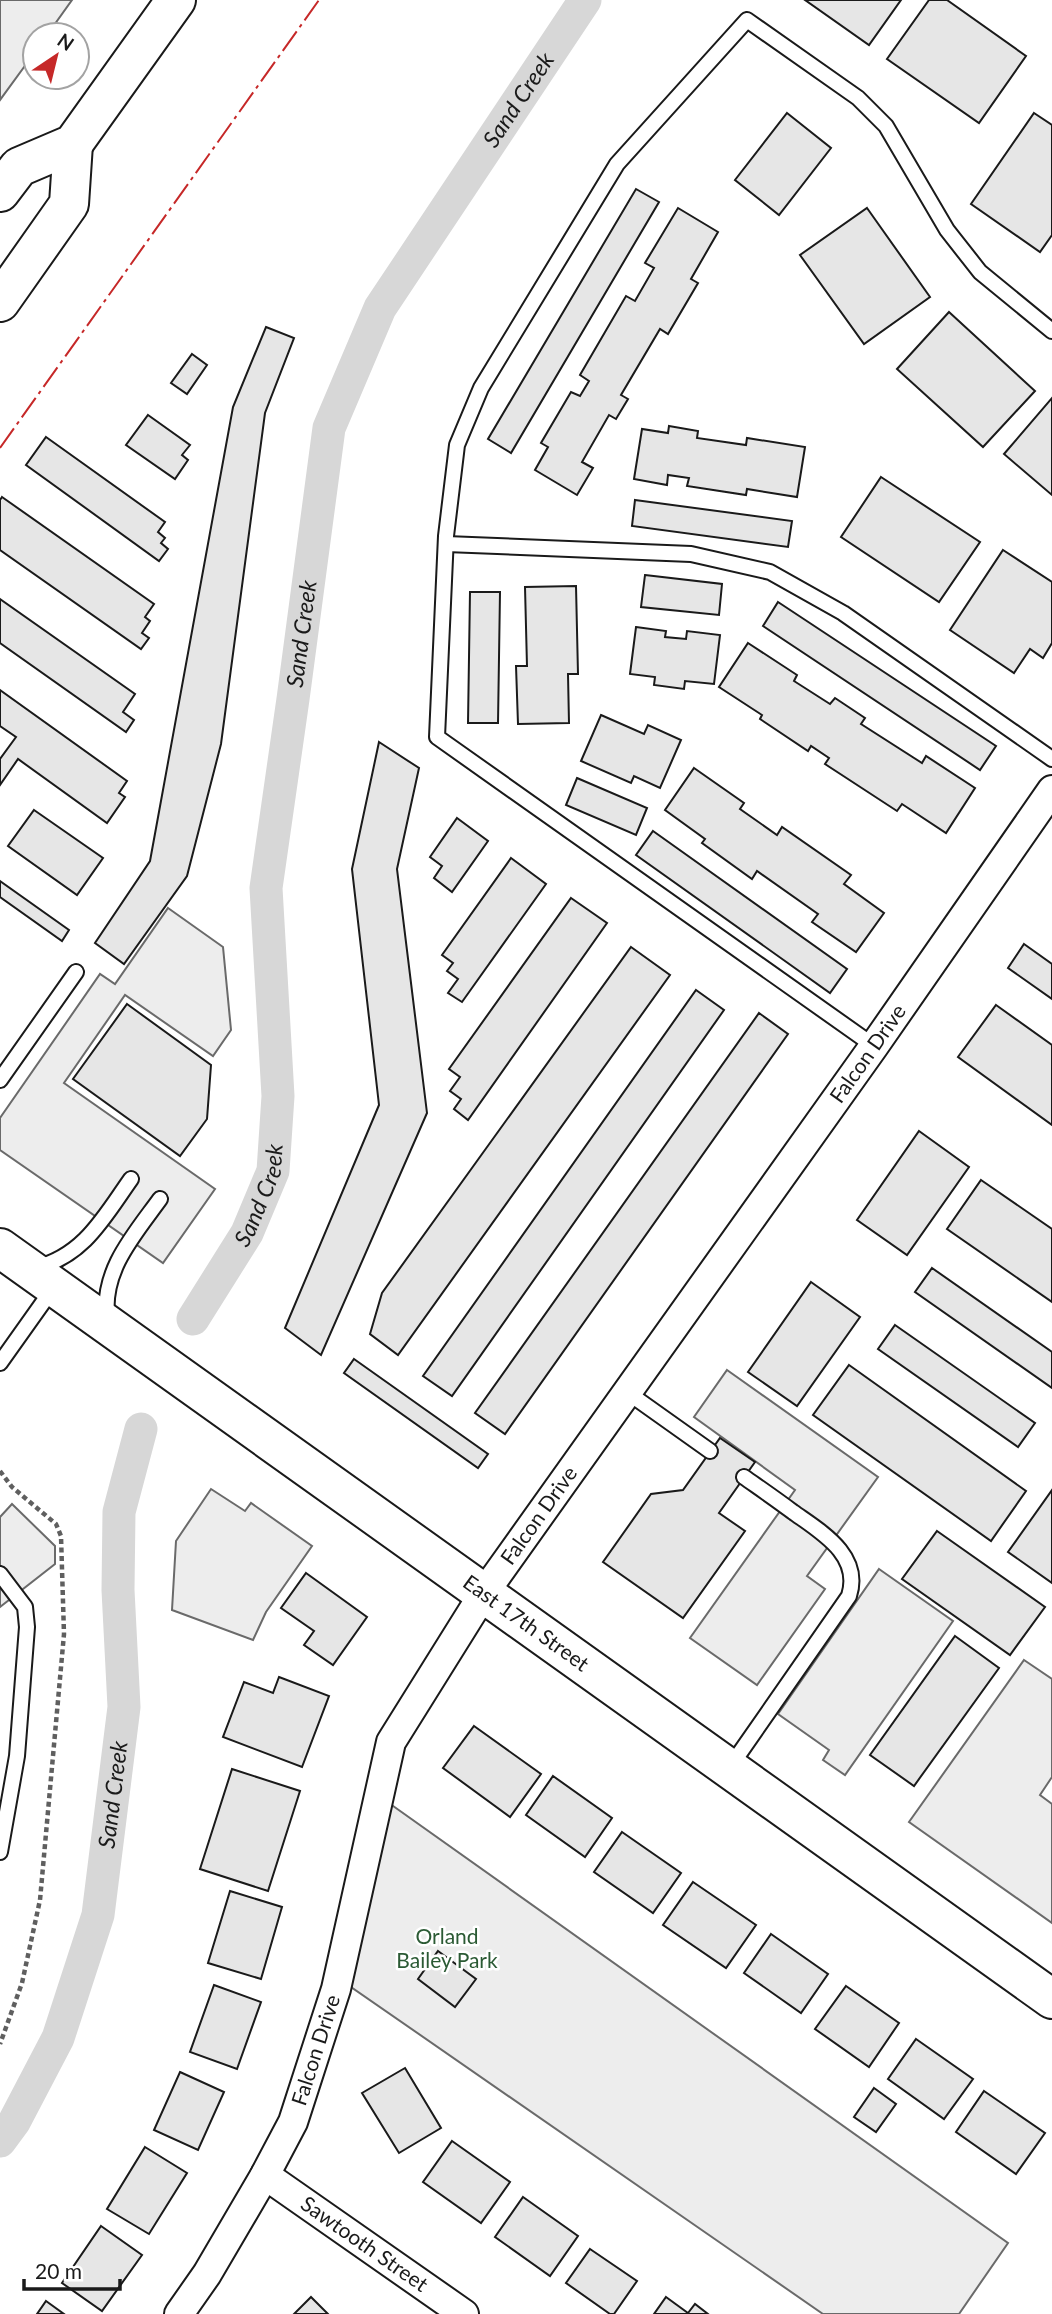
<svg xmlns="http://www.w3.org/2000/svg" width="1052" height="2314" font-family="Lato,sans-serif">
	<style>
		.built { fill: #ededed; stroke: #6a6a6a; stroke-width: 2 }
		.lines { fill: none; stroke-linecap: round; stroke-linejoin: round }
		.canal { stroke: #d7d7d7; stroke-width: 33 }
		.building { fill: #e6e6e6; stroke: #1a1a1a; stroke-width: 2 }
		.service-casing { stroke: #1a1a1a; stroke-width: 18 }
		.minor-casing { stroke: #1a1a1a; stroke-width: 32 }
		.secondary-casing { stroke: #1a1a1a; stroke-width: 42 }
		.primary-casing { stroke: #1a1a1a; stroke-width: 42 }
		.path { stroke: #5f5f5f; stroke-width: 4.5; stroke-dasharray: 5 3.5; stroke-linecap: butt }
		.service { stroke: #fff; stroke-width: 14 }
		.minor { stroke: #fff; stroke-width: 28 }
		.secondary { stroke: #fff; stroke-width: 38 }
		.primary { stroke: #fff; stroke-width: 38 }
		.power { stroke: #c62828; stroke-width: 2; stroke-dasharray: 24 5 3.5 5; stroke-linecap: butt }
		.labels { text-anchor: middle; stroke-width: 5; stroke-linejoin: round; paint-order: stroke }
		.street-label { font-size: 21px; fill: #1a1a1a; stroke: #fff }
		.park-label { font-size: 21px; fill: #2b5a34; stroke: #fff }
		.water-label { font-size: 23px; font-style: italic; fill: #1a1a1a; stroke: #fff }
	</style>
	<rect width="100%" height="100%" fill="#fff"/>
	<g class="built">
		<polygon points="0,0 72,0 47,35 35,35 35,52 0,100"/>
		<polygon points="168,908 223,947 231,1030 213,1056 125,995 64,1083 215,1189 163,1263 0,1150 0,1118 100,974 115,984"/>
		<polygon points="727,1370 878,1477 807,1576 825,1589 757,1685 690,1638 795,1490 694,1417"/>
		<polygon points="211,1489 245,1511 251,1503 312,1546 266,1612 253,1640 172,1610 176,1541"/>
		<polygon points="12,1504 55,1546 55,1564 0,1607 0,1517"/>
		<polygon points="879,1569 953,1621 845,1775 823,1760 829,1750 778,1714"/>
		<polygon points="1024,1660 1052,1679 1052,1777 1040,1795 1052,1804 1052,1923 909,1822"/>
		<polygon points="379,1796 1008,2243 959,2314 823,2314 338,1978"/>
	</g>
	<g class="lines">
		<g class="canal">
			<path id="s1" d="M193 1319 247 1233 273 1171 278 1096 266 888 293 699 329 428 380 308 585 0"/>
			<path id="s2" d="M0 2141 14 2122 58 2038 98 1915 124 1707 118 1590 119 1512 141 1429"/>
		</g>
	</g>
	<g class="building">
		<polygon points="805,0 901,0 869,45"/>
		<polygon points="929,0 947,0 1026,56 979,123 887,59"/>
		<polygon points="787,113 831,148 779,215 735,180"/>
		<polygon points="1034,113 1052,125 1052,235 1040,252 971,204"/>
		<polygon points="636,189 659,202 511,453 488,439"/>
		<polygon points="678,208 718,232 691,279 698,283 668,334 660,329 621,395 628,399 616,419 609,415 582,462 593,468 577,495 535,470 548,447 541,443 571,392 580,396 589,381 580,375 626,296 635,301 654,268 645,263"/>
		<polygon points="867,208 930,297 864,344 800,255"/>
		<polygon points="949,312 1035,391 983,447 897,369"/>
		<polygon points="266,327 294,338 265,413 221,744 187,876 124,964 95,943 150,861 233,407"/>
		<polygon points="192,354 207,365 187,394 171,383"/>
		<polygon points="1052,398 1052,495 1004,454"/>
		<polygon points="148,415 190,445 182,455 188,460 175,479 126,445"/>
		<polygon points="669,426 698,431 697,438 746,445 747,438 805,447 797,497 747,489 746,495 687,486 689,478 668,475 667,485 634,479 642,429 668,433"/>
		<polygon points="46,437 165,522 158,532 165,538 161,543 168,549 159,561 26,465"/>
		<polygon points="881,477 980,542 939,602 841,537"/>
		<polygon points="2,497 154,604 145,617 150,621 142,633 149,638 141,649 0,550 0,500"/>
		<polygon points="635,500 792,521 788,547 632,526"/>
		<polygon points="1003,550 1052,582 1052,643 1043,658 1030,649 1014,673 950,630"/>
		<polygon points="645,575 722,584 719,615 641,607"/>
		<polygon points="576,586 578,674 568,674 569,723 518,724 516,666 527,666 525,587"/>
		<polygon points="470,592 500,592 498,723 468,723"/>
		<polygon points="0,599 135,694 123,712 134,720 126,732 0,643"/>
		<polygon points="778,602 996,746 980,770 763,626"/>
		<polygon points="636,627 666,631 665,637 686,639 687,631 720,635 714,684 685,681 684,689 654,685 655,677 630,674"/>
		<polygon points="748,643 797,675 794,681 830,704 835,698 865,718 861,724 922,763 926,756 975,788 946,833 902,804 897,811 825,764 829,758 811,746 808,751 760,719 762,715 719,687"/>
		<polygon points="0,690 127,781 119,793 125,797 107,823 18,759 0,785 0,759 16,737 0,726"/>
		<polygon points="601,715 644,734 648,725 681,740 660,788 634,776 631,783 581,761"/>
		<polygon points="379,742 419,768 397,869 427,1113 321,1355 285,1328 379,1105 352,869"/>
		<polygon points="694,768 744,803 740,809 777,835 782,827 851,875 844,884 884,913 856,952 812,922 818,914 757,871 752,879 702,843 705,839 665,810"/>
		<polygon points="577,778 647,808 636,835 566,805"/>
		<polygon points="34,810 103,858 77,895 8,846"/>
		<polygon points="457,818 488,841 452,892 434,878 442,866 430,857"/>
		<polygon points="653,831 847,969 830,993 636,855"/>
		<polygon points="511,858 546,884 462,1002 448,993 458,979 447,971 453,963 442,955"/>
		<polygon points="0,881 69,930 62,941 0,897"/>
		<polygon points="571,898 607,923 468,1120 454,1109 461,1099 450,1091 460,1077 449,1069"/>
		<polygon points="1024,944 1052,964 1052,999 1008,968"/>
		<polygon points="631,947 670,975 398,1355 370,1334 382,1293"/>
		<polygon points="696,990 724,1010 452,1396 423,1376"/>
		<polygon points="127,1004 211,1065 207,1119 180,1156 73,1079"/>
		<polygon points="996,1005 1052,1045 1052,1125 958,1057"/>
		<polygon points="759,1013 788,1034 505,1434 475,1413"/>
		<polygon points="919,1131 969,1167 907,1255 857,1220"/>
		<polygon points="981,1180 1052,1229 1052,1302 947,1229"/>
		<polygon points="932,1268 1052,1352 1052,1388 915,1292"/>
		<polygon points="811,1282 860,1317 797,1406 748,1372"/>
		<polygon points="895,1325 1035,1423 1018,1447 878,1349"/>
		<polygon points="354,1359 488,1454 478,1468 344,1373"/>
		<polygon points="849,1365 1026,1491 991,1541 813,1415"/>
		<polygon points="720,1438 755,1462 719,1513 745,1531 683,1618 603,1562 651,1494 683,1490"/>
		<polygon points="1052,1490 1052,1583 1008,1552"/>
		<polygon points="937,1531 1045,1607 1010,1655 902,1579"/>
		<polygon points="306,1573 367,1617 333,1665 304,1645 314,1631 281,1608"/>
		<polygon points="955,1636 999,1668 914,1786 870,1755"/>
		<polygon points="279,1677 329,1696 302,1767 223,1737 244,1682 273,1693"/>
		<polygon points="474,1726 541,1774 510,1817 443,1768"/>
		<polygon points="232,1769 300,1791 268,1891 200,1869"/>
		<polygon points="553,1776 612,1818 585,1857 526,1815"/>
		<polygon points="622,1832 681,1873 653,1913 594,1872"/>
		<polygon points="693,1882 756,1925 726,1968 663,1925"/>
		<polygon points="230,1891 282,1907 261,1979 208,1963"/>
		<polygon points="771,1934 828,1974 801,2013 744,1973"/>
		<polygon points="438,1951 476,1979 455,2007 418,1979"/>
		<polygon points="214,1985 261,2002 237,2069 190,2052"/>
		<polygon points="846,1986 899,2023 869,2067 815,2029"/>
		<polygon points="916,2039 973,2079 944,2119 888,2079"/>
		<polygon points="405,2068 441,2128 399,2153 362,2093"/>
		<polygon points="180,2072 224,2092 198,2150 154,2130"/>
		<polygon points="874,2088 896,2104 876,2132 854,2117"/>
		<polygon points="984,2091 1045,2133 1016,2174 956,2132"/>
		<polygon points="452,2141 510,2182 481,2223 423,2182"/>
		<polygon points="145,2147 187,2173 149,2234 107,2209"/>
		<polygon points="523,2197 578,2236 550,2276 495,2237"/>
		<polygon points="101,2226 142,2255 102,2311 62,2283"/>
		<polygon points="590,2249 637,2281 614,2314 610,2314 566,2283"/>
		<polygon points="311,2297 328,2314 294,2314"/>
		<polygon points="666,2297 688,2313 695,2304 708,2314 654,2314"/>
		<polygon points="46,2301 64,2314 37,2314"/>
	</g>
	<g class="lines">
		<defs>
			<g id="service">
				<polyline points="446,544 691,554 770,572 843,613 1052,759"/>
				<polyline points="874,1046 437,737 446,536 457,445 481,388 617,164 747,20 858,98 886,126 947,230 980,272 1052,331"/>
				<polyline points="0,1080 76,972"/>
				<path d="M35 1268C84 1256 104 1217 131 1179"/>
				<path d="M107 1317C102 1270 134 1235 160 1199"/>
				<polyline points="0,1363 54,1287"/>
				<polyline points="627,1392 710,1451"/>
				<polyline points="0,1574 25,1607 27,1627 17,1756 0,1852"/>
				<path d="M730 1767 849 1596C862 1555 821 1532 793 1512 777 1500 761 1489 744 1477"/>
			</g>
			<g id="minor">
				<path id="s3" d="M265 2175 464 2314"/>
				<path id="s4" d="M179 2314 207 2274 265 2175 293 2122 336 1989 391 1742 484 1593 874 1046 1052 790"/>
			</g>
			<g id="secondary">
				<path id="s5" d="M0 1248 1052 1999"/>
			</g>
			<g id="primary">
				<polyline points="0,192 19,167 73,144 176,0"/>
				<polyline points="0,302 69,204 73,144"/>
			</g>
		</defs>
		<use href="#service" class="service-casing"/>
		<use href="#minor" class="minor-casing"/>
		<use href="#secondary" class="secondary-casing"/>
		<use href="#primary" class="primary-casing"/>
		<polyline class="path" points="0,1471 12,1487 56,1524 61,1536 64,1634 40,1900 22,1983 0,2044"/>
		<use href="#service" class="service"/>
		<use href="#minor" class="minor"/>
		<use href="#secondary" class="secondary"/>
		<use href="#primary" class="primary"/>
		<polyline class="power" points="0,448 319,0"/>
	</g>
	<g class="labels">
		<g class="street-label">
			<text dy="7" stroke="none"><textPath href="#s4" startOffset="1454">Falcon Drive</textPath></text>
			<text dy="7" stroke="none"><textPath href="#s4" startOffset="887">Falcon Drive</textPath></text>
			<text dy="7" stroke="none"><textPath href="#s5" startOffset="646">East 17th Street</textPath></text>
			<text dy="7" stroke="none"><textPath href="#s4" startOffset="299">Falcon Drive</textPath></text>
			<text dy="7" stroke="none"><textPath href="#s3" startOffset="121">Sawtooth Street</textPath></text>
		</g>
		<g class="park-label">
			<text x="447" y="1944">Orland<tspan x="447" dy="24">Bailey Park</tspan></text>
		</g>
		<g class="water-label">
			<text dy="8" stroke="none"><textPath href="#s1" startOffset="1297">Sand Creek</textPath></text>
			<text dy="8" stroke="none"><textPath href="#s1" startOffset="709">Sand Creek</textPath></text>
			<text dy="8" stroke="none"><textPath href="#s1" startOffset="142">Sand Creek</textPath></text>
			<text dy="8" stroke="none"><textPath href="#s2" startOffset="369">Sand Creek</textPath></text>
		</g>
	</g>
	<g transform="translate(56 56) rotate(35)"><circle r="33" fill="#ffffff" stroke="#a3a3a3" stroke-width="2"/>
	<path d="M0-5L12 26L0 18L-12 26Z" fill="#c62828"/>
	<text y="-10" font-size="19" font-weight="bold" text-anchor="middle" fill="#1a1a1a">N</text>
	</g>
	<path d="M24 2279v10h96v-10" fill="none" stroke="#1a1a1a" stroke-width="3.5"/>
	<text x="35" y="2279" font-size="21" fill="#1a1a1a" stroke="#ffffff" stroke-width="5" paint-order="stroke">20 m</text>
</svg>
